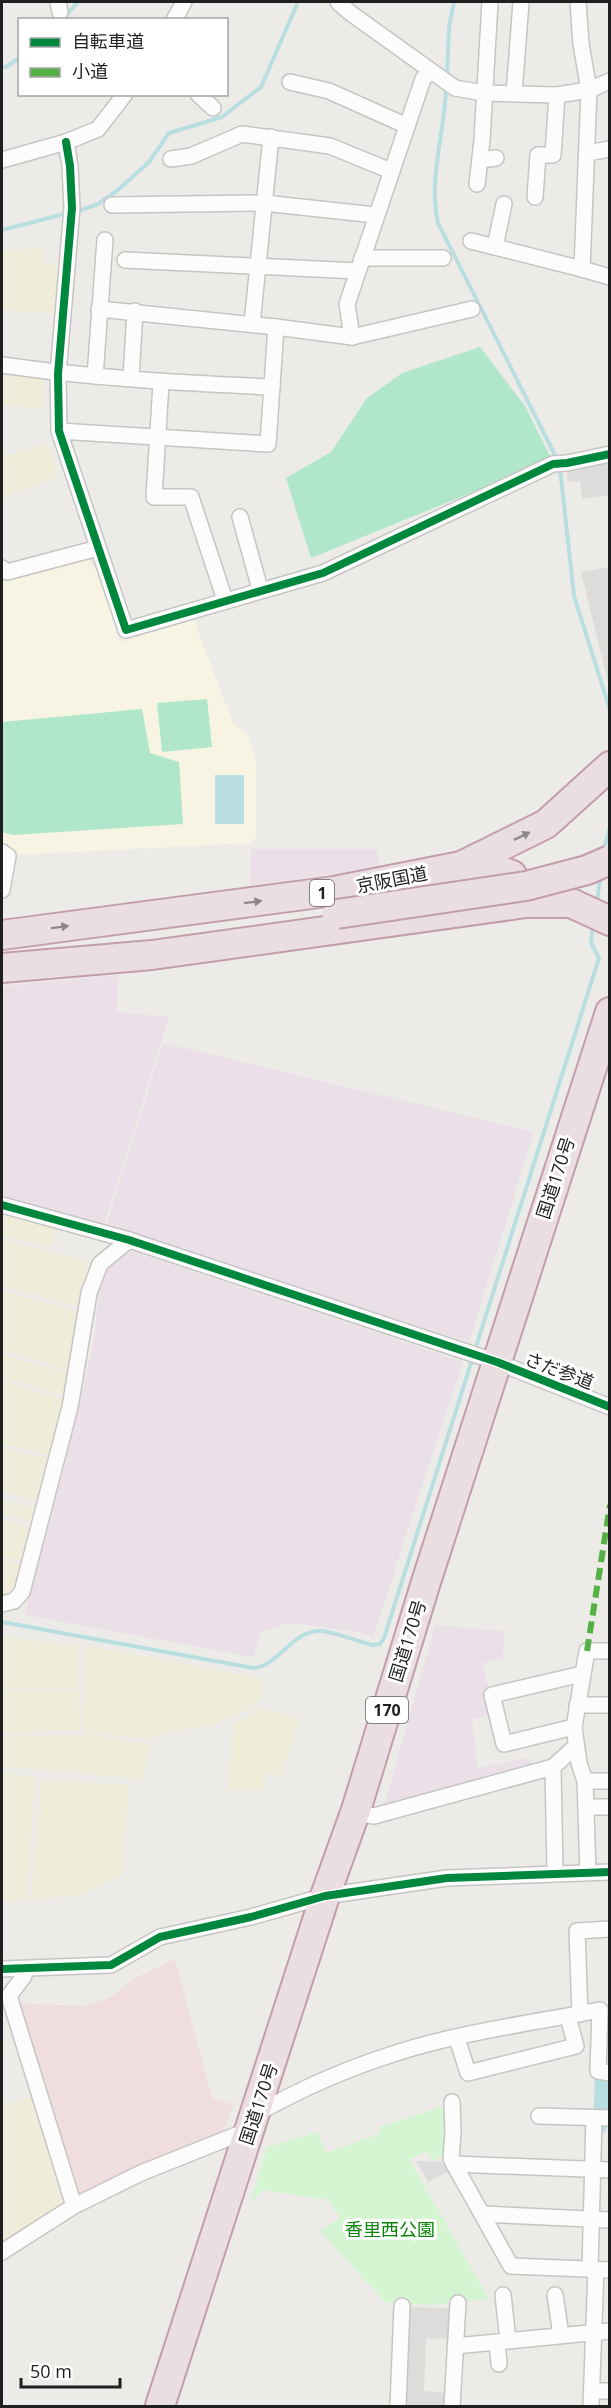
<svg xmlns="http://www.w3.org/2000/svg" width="611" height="2408" font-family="'Open Sans','Noto Sans JP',sans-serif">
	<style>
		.commercial { fill: #f0dede }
		.industrial { fill: #ebdfe8 }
		.education { fill: #f7f4e3 }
		.farmland { fill: #efedda }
		.park { fill: #d5f5d2 }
		.pitch { fill: #b0e7ca }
		.parking { fill: #dddcdb }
		.water { fill: #b9dee2 }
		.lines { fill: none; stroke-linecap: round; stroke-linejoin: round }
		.stream { stroke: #b9dee2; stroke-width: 4 }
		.canal { stroke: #b9dee2; stroke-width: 14 }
		.street-casing { stroke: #c6c5c4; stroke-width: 18 }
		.highway-casing { stroke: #c49dad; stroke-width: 32 }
		.street { stroke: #fcfcfc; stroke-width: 15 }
		.highway { stroke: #eadee1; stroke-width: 28 }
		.highway-bridge-casing { stroke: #c49dad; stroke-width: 32; stroke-linecap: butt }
		.highway-bridge { stroke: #eadee1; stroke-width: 28 }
		.quiet { stroke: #55b145; stroke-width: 6; stroke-dasharray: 12 6; stroke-linecap: butt }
		.cycleway-casing { stroke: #fff; stroke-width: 11 }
		.cycleway { stroke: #00873e; stroke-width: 8 }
		.oneway { fill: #8f888a }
		.labels { text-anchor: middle; stroke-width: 6; stroke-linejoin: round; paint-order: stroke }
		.shield { fill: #fff; stroke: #626262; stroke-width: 1.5 }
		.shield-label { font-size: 16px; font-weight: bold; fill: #1f1f1f }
		.street-label { font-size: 18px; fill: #1f1f1f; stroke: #fff }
		.park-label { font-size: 18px; fill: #088505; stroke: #fff }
	</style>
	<rect width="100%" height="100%" fill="#edebe8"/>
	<polygon class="commercial" points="175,1959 212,2098 233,2105 222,2135 75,2200 15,2003 85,2006 109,1998 137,1977"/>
	<g class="industrial">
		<polygon points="251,849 377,849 379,868 250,885"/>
		<polygon points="118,975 117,1012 169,1017 104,1225 2,1201 2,986"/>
		<polygon points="163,1043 534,1132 469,1342 106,1227"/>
		<polygon points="134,1252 463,1362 373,1636 355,1631 288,1623 262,1632 253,1657 25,1615 63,1473 94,1341 99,1288 108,1267 125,1253"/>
		<polygon points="435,1625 504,1631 503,1658 483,1663 493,1715 472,1719 478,1768 526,1758 537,1770 383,1810"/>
	</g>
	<polygon class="education" points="87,558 97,572 120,642 194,620 234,725 247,733 256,761 256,838 251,843 13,855 8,844 2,843 2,573"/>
	<g class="farmland">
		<polygon points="43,247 43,264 63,264 56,310 54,314 2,310 2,251"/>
		<polygon points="2,371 40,377 44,381 44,410 2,404"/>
		<polygon points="48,443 59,476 2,497 2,454 3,457"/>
		<polygon points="2,1211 56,1225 50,1247 2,1236"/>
		<polygon points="2,1240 90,1262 79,1306 2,1286"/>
		<polygon points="2,1291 79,1311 70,1371 2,1350"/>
		<polygon points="2,1354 69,1374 66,1397 2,1376"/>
		<polygon points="2,1380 68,1401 50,1456 2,1443"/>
		<polygon points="2,1448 49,1459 37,1501 2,1492"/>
		<polygon points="2,1500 36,1509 32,1521 2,1514"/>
		<polygon points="2,1520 30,1527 22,1561 2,1557"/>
		<polygon points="2,1561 20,1564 13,1592 2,1598"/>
		<polygon points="2,1637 78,1645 79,1689 2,1687"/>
		<polygon points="84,1645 262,1678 259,1700 250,1709 210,1726 170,1732 155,1736 150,1740 83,1731"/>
		<polygon points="2,1690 79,1692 80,1731 2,1732"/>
		<polygon points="259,1708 299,1718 282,1777 266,1772 262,1790 228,1789 234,1723 248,1717"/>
		<polygon points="83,1733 149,1744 144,1779 2,1766 2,1735 79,1735"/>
		<polygon points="2,1773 35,1777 27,1900 2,1901"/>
		<polygon points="41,1779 129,1785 123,1874 81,1895 31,1900"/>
		<polygon points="36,2096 72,2203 2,2248 2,2104"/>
	</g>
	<polygon class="park" points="447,2105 447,2153 433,2161 427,2152 409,2159 489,2299 431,2305 385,2302 320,2231 340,2218 328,2200 263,2190 250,2203 267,2147 318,2132 326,2153 381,2133 380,2127"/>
	<g class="pitch">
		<polygon points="480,347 525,406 552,460 311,558 286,478 331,452 367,398 402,373"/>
		<polygon points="207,699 212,747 162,752 157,703"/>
		<polygon points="142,709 150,753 179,762 183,824 13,835 2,832 2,722"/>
	</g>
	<g class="parking">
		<polygon points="609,458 609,495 582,499 580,481 568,482 566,467"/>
		<polygon points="609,567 610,567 609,686 581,572"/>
		<polygon points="416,2161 441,2162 448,2172 428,2182"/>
		<polygon points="408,2307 452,2308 451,2339 426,2338 424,2391 448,2393 448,2406 403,2406"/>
	</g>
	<rect class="water" x="215" y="775" width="29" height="49"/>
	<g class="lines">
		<g class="stream">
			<polyline points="62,20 78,2"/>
			<polyline points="2,67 6,67 20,57"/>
			<polyline points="447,77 449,27 454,2"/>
			<path d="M446 87C445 133 428 178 438 223L558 461"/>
			<polyline points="76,212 98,204 118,190 149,162 169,133 222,117 261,87 298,2"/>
			<polyline points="2,230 64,214"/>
			<polyline points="560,468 574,596 610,710"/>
			<polyline points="604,849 610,827"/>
			<polyline points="597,903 600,878"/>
			<polyline points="475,1350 599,958 591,943 593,925"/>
			<path d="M2 1622 253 1668C280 1666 292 1629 322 1631 338 1633 356 1641 372 1645L380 1644 384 1638 473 1357"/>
		</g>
		<polyline class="canal" points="600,2127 602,2076"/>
		<defs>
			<g id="street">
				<polyline points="58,2 60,12"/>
				<polyline points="338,2 349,12 455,88 484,93 557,95 589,90 610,81"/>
				<polyline points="578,2 581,44 589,90 582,269 610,277"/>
				<polyline points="174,20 184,2"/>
				<polyline points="290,82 329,91 407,126"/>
				<polyline points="198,94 213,108"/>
				<polyline points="514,94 521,2"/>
				<polyline points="66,142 70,166 72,208 58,374 59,431 126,630 323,573 553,464 567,463 610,454"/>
				<polyline points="587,153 610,149"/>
				<polyline points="171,159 191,156 242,134 330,146 391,171"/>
				<polyline points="2,160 66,142 98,129 125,94"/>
				<polyline points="480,160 496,158"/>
				<polyline points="477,184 482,140 490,2"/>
				<polyline points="535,197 538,155 553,155 557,95"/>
				<polyline points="112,205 264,203 375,215"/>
				<polyline points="471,241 582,269"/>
				<polyline points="495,247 504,204"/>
				<polyline points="362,258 443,258"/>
				<polyline points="125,260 358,271"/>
				<polyline points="99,309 276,327 352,337 472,309"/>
				<polyline points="252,324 271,137"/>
				<polyline points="352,337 347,304 423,79 430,71"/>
				<path d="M2 365C91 378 181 383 272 387"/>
				<polyline points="95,376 105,240"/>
				<polyline points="131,378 135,311"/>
				<polyline points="161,383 154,497 191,497 225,600"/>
				<polyline points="59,431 268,444 276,327"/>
				<polyline points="240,517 260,589"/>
				<polyline points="2,568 7,572 98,548"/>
				<polyline points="2,852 8,856 2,890"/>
				<polyline points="2,1205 129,1240 497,1362 610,1407"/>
				<polyline points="2,1604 14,1601 22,1592 70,1407 89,1293 100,1264 129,1240"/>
				<polyline points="577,1705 610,1705"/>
				<polyline points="574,1727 504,1744 492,1695 582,1674"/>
				<polyline points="553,1767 555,1873"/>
				<polyline points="585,1781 610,1781"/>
				<polyline points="586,1807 610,1807"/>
				<polyline points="355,1813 374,1816 553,1767 576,1746"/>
				<polyline points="588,1872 585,1781 579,1763 574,1727 587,1651 610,1651"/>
				<polyline points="2,1969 111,1965 160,1937 251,1917 325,1896 447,1878 610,1872"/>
				<polyline points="24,1969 24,1976 9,1996 74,2206"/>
				<polyline points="580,2014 577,1931 610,1929"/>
				<polyline points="457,2038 468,2073 576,2046 568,2017"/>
				<polyline points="452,2102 453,2132 451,2159 511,2266 610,2270"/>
				<path d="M256 2114C299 2090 343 2070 390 2055 455 2033 532 2023 600 2010L598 2071 610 2073"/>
				<polyline points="539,2116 610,2118"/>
				<polyline points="454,2164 610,2170"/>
				<polyline points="482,2214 610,2220"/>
				<polyline points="2,2252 74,2206 141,2173 251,2129"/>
				<polyline points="590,2269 594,2118"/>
				<polyline points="503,2295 508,2340"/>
				<polyline points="555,2295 561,2335"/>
				<polyline points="497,2342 499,2364"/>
				<polyline points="455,2346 610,2331"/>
				<polyline points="593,2391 610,2391"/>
				<polyline points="398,2406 402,2306"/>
				<polyline points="452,2406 458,2303"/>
				<polyline points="591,2406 596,2269"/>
			</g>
			<g id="highway">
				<polyline points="461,866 491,867 512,875 526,903"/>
				<polyline points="2,935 334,891 461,866 546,824 610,766"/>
				<polyline points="2,968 152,955 526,903 571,903 610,921"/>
				<polyline points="160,2406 325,1896 356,1810 426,1582 610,1012"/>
			</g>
		</defs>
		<use href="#street" class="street-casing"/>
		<use href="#highway" class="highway-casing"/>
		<use href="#street" class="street"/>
		<use href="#highway" class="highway"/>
		<defs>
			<polyline id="highway-bridge" points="337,914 526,886 587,870 610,860"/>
		</defs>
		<use href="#highway-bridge" class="highway-bridge-casing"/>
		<use href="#highway-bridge" class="highway-bridge"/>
		<polyline class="quiet" points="587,1651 610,1505"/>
		<defs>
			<g id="cycleway">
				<polyline points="66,142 70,166 72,208 58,374 59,431 126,630 323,573 553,464 567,463 610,454"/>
				<polyline points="2,1205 129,1240 497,1362 610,1407"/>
				<polyline points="2,1969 111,1965 160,1937 251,1917 325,1896 447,1878 610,1872"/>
			</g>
		</defs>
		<use href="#cycleway" class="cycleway-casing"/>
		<use href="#cycleway" class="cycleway"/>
	</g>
	<defs><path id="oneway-solid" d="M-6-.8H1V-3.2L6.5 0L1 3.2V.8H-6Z" transform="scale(1.5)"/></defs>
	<g class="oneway">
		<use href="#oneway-solid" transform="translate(522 836) rotate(-26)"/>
		<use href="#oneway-solid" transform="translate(253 902) rotate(-7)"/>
		<use href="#oneway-solid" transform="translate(60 927) rotate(-7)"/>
	</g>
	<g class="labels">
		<g class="shield">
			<rect x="310" y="880" width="24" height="26" rx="4.5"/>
			<rect x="366" y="1697" width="42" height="26" rx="4.5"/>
		</g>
		<g class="shield-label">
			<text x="322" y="899">1</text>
			<text x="387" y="1716">170</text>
		</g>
		<g class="street-label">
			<text transform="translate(392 880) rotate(-11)" y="6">京阪国道</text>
			<text transform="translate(556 1178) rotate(-72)" y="6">国道170号</text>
			<text transform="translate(559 1371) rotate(21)" y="6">さだ参道</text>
			<text transform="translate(408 1641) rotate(-73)" y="6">国道170号</text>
			<text transform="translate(259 2104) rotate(-72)" y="6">国道170号</text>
		</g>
		<g class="park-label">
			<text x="390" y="2236">香里西公園</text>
		</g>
	</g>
	<rect width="611" height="2408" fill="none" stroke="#1f1f1f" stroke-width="6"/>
	<rect x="18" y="18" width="210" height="78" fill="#ffffff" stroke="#a5a5a5" stroke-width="1.5"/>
	<rect x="30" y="38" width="30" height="9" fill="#00873e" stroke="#a5a5a5" stroke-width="1.5"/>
	<text x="72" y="48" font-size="18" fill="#1f1f1f">自転車道</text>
	<rect x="30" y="68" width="30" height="9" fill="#55b145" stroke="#a5a5a5" stroke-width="1.5"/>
	<text x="72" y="78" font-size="18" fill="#1f1f1f">小道</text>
	<path d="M21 2378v9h99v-9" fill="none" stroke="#1f1f1f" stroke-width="3"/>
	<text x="30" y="2378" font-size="18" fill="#1f1f1f" stroke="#ffffff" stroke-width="4.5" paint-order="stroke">50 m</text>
</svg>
